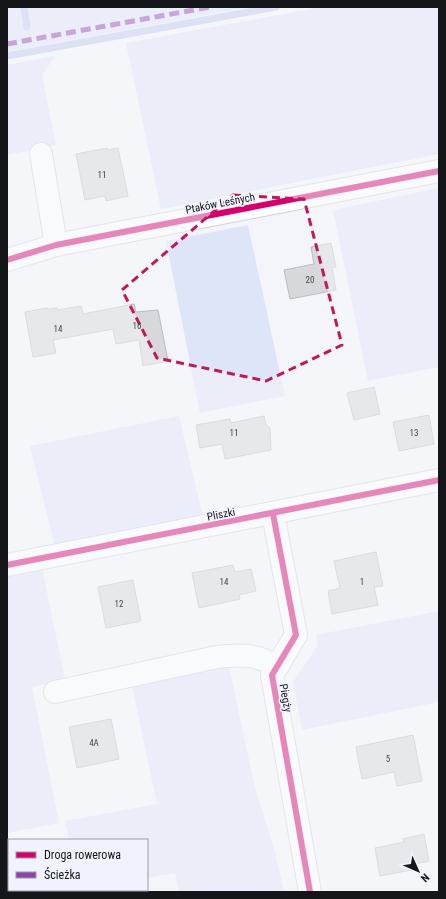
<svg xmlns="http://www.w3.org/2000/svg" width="446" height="899" font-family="'Roboto Condensed',sans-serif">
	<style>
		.green { fill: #dfe5f8 }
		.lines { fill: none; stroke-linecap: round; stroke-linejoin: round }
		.stream { stroke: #bfc9eb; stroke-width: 7 }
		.building { fill: #d7d8dc; stroke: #bbbcc1 }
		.minor-casing { stroke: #d0d1d5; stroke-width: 24 }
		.minor { stroke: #fdfefe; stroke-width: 22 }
		.quiet { stroke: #8e44ad; stroke-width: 5; stroke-dasharray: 10 5; stroke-linecap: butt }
		.cycleway-casing { stroke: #f0f3fe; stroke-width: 8 }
		.cycleway { stroke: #d6006c; stroke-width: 6 }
		.marked { fill: none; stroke: #c2185b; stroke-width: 3; stroke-dasharray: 8 5; stroke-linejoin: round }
		.labels { text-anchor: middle; stroke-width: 3.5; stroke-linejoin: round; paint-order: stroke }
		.number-label { font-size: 9px; fill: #46464a }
		.street-label { font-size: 11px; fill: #15161a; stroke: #f0f3fe }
	</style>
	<rect width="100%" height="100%" fill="#f4f5fa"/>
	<g class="green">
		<polygon points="7,7 250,7 7,52"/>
		<polygon points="322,7 439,7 439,154 161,209 126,43"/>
		<polygon points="55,56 42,75 56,145 7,155 7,65"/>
		<polygon points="439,188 439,367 368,381 333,210"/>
		<polygon points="248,225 285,396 200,413 166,241"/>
		<polygon points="179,416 203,517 55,547 30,446"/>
		<polygon points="42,567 65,680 32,687 59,823 7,833 7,574"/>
		<polygon points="439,611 439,702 302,730 293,682 318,645 316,635"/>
		<polygon points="229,666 254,784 275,852 284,892 179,892 175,873 147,878 147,840 69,840 65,821 157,804 132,686"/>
	</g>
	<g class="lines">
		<g class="stream">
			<polyline points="24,7 27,27"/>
			<polyline points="7,56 276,7"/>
		</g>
	</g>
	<g class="building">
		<polygon points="107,148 108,150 118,148 128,196 106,201 105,196 85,200 76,154"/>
		<polygon points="331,243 336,267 332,268 336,290 290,299 284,270 314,264 311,247"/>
		<polygon points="134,304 136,312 158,310 168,361 143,366 139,340 116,344 113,329 53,340 56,353 33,357 25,312 47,308 47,309 57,308 57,310 81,306 83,314"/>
		<polygon points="374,387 380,414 354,420 347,393"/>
		<polygon points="429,415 434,444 399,451 393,422"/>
		<polygon points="264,416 266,425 270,428 271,450 225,459 222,444 200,448 196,425 230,419 231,423"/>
		<polygon points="376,552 383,586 374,587 378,605 332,614 328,591 340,588 334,561"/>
		<polygon points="233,565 235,572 251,569 256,591 239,595 240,599 199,608 192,573"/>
		<polygon points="133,580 141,621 106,628 98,587"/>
		<polygon points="111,719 119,759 77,768 69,727"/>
		<polygon points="413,735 422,781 397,786 394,772 362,779 356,747"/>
		<polygon points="424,834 429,861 415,864 411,870 380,876 375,848 404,842 403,839"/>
	</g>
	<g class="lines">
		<defs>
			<g id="minor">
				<polyline points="41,154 56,245"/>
				<polyline points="7,260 56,245 439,171"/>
				<polyline points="273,514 296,635 272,675 310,892"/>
				<polyline points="7,565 439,480"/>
				<path d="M55 692 217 657C243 654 253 654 278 666"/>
			</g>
		</defs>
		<use href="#minor" class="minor-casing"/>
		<use href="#minor" class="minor"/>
		<polyline class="quiet" points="7,44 210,7"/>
		<defs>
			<g id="cycleway">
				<polyline points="7,260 56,245 439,171"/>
				<polyline points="273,514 296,635 272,675 310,892"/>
				<polyline points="7,565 439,480"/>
			</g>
		</defs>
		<use href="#cycleway" class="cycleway-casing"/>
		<use href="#cycleway" class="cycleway"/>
	</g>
	<path d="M0 0H446V899H0ZM233 195 304 199 342 345 266 381 157 358 122 290Z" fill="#f4f5fa" fill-opacity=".55" fill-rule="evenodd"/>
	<path class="marked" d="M233 195 304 199 342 345 266 381 157 358 122 290Z"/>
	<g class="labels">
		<g class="number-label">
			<text x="102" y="178">11</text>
			<text x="310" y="283">20</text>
			<text x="137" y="329">16</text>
			<text x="58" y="332">14</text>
			<text x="234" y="436">11</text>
			<text x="414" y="436">13</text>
			<text x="224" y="585">14</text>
			<text x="362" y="585">1</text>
			<text x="119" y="607">12</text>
			<text x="94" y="746">4A</text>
			<text x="388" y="762">5</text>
		</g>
		<g class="street-label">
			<text transform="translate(220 203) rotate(-11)" y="4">Ptaków Leśnych</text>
			<text transform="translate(221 514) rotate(-11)" y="4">Pliszki</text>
			<text transform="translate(286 698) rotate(80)" y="4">Piegży</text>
		</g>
	</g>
	<rect width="446" height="899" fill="none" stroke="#15161a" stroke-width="16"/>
	<rect x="8" y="839" width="140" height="52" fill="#f0f3fe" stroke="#989ba3"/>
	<rect x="16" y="852" width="20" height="6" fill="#d6006c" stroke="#989ba3"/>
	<text x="44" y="859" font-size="12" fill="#15161a">Droga rowerowa</text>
	<rect x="16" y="872" width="20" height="6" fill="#8e44ad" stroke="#989ba3"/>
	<text x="44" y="879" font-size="12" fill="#15161a">Ścieżka</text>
	<g transform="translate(418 871) rotate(135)" stroke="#f0f3fe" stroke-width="3" paint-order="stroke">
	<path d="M0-3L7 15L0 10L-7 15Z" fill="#15161a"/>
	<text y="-6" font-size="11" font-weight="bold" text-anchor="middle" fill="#15161a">N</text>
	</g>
</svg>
